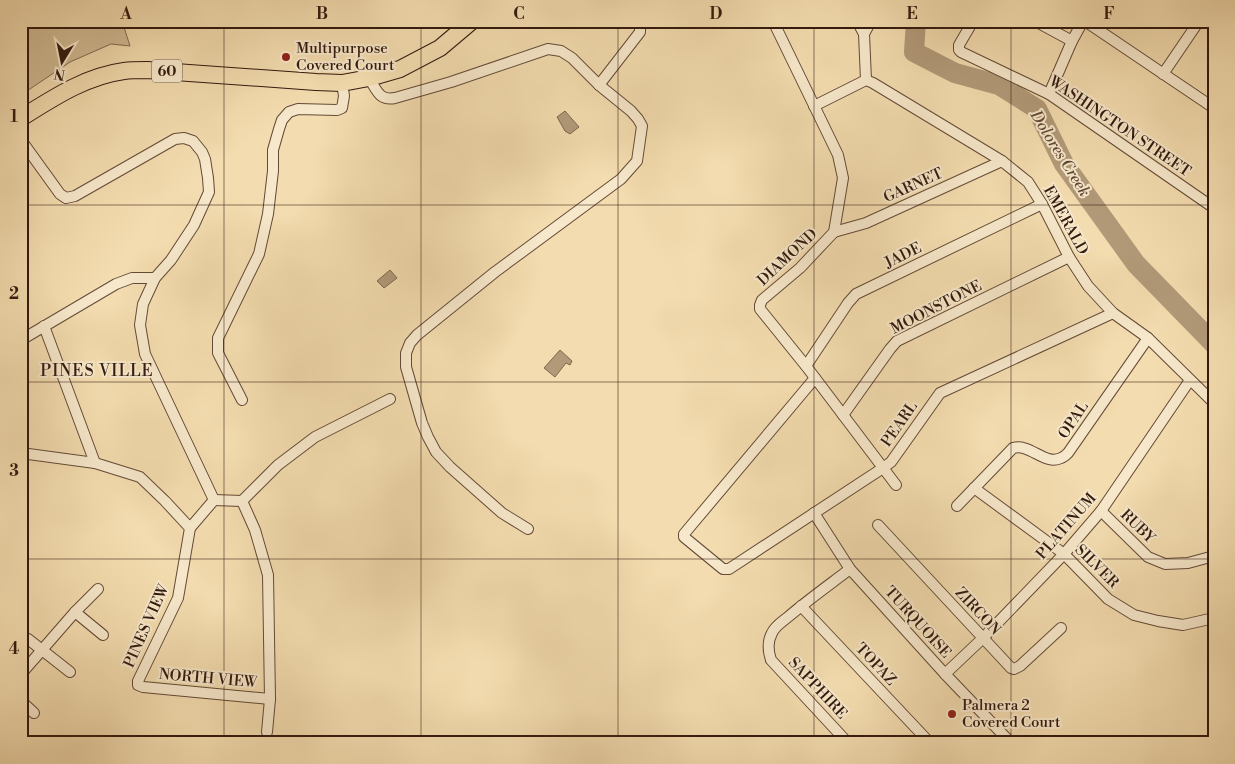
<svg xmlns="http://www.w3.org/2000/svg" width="1235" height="764" font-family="'Libre Bodoni',serif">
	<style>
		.green { fill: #d2bb94; stroke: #826a52 }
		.water { fill: #b29a79; stroke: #7f674f }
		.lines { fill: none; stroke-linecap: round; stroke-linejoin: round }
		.river { stroke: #b29a79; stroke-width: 20 }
		.minor-casing { stroke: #634a37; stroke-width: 12 }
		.primary-casing { stroke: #331a0f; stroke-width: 18 }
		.minor { stroke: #f7e8cb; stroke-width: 10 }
		.primary { stroke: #f3dcaf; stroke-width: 16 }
		.grid { fill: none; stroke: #331a0f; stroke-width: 1; stroke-opacity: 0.55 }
		.poi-dot { fill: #8f2418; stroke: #f7e8cb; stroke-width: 2 }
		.labels { text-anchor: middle; stroke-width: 4; stroke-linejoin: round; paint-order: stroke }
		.shield { fill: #f7e8cb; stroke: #6e5847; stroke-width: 1 }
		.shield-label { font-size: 14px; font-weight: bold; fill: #331a0f }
		.poi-label { font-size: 15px; fill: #331a0f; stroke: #f7e8cb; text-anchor: start }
		.street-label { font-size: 15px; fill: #331a0f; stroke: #f7e8cb }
		.water-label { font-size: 16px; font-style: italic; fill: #5f4734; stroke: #f7e8cb }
		.neighbourhood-label { font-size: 16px; letter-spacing: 1px; fill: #331a0f; stroke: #f7e8cb }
		.neatline { fill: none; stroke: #331a0f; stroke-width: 2 }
		.grid-label { font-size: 16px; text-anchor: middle; font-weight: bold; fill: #331a0f }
	</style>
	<rect width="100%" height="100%" fill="#f3dcaf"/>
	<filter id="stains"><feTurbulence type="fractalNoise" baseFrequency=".004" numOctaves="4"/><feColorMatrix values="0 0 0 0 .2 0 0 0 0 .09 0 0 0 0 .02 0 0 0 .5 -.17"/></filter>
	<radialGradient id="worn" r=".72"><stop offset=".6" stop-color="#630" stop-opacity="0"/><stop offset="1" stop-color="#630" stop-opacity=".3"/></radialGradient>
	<polygon class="green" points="21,21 122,21 130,46 111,44 70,62 21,95"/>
	<g class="water">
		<polygon points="565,111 579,127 570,134 565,131 557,117"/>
		<polygon points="390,270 397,278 384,288 377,281"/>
		<polygon points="560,350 572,361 570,365 566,363 555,377 544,368"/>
	</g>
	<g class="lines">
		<polyline class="river" points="916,21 914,52 955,73 999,85 1037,109 1064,164 1136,264 1214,344"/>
		<defs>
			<g id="minor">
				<polyline points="773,21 838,155 843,178 834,232 800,268 762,300 760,305 760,309 806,366 896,485"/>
				<polyline points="857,21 864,34"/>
				<polyline points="973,21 959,45 959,50 961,52 1049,94 1214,208"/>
				<polyline points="1035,21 1072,41"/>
				<polyline points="1085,21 1214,108"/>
				<polyline points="1163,74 1199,21"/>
				<path d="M369 78C377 90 379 101 395 98L451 82 548 49 561 51 572 58 599 85 631 111 638 119 642 126 637 161 621 179 495 272 417 335 410 343 406 353V367L422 423 428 437 436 452 450 467 502 513 528 529"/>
				<polyline points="866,80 864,34 871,21"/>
				<polyline points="599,85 640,32 640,21"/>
				<polyline points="1049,94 1072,41 1083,21"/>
				<polyline points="814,106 866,80 873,83 1002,161 1028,182 1042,204 1069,257 1088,286 1113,313 1148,338 1214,403"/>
				<polyline points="21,140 60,194 66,198 75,196 175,139 184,138 193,141 202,152 205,159 208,178 209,192 194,225 171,260 155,278 143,304 140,325 145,354 214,500"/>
				<polyline points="834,232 866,223 1002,161"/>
				<polyline points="44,326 95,463"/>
				<polyline points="21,340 116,284 132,278 155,278"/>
				<polyline points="806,366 848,303 856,294 1042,204"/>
				<polyline points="815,378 684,534 684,537 723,569 729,569 883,468 891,462 940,393 1113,313"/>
				<polyline points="242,400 218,353 218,338 259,254 268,214 273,171 273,150 279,129 282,120 289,112 298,109 337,110 342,108 344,96 342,83"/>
				<polyline points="843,415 890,349 897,341 1069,257"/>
				<polyline points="21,453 95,463 140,477 165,501 190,528 178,598 138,681 138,685 143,687 270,699"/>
				<polyline points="974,488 1064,554 1108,599 1134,615 1158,621 1183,625 1214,618"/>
				<polyline points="214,500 242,501"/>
				<polyline points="242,501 255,530 268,575 270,699 267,732"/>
				<polyline points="242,501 278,465 315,437 390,399"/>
				<path d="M957 506 1013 448C1030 443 1045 466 1061 458 1064 457 1066 455 1068 453L1148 338"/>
				<polyline points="1101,511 1148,557 1165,564 1188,563 1214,556"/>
				<polyline points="814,513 850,569 945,674 1011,743"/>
				<polyline points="878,525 1011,668 1014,669 1020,666 1061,628"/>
				<polyline points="190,528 214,500"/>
				<polyline points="801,606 930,743"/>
				<polyline points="75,612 103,635"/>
				<polyline points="28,639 70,672"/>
				<polyline points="21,674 75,612 98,589"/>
				<polyline points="945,674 983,638 1064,554 1101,511 1190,380"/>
				<polyline points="21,701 34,713"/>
				<path d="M848 743 771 660C768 651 767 642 772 633 775 626 782 622 788 617 808 600 829 585 850 569"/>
			</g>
			<path id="primary" d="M21 118C53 98 86 76 124 71 131 70 139 70 147 70L316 82 342 83 369 78 400 69 440 48 472 21"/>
		</defs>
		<use href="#minor" class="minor-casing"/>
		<use href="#primary" class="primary-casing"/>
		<use href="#minor" class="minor"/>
		<use href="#primary" class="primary"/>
	</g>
	<path class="grid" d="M224 21V743M421 21V743M618 21V743M814 21V743M1011 21V743M21 205H1214M21 382H1214M21 559H1214"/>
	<g class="poi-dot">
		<circle cx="286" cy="57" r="5"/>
		<circle cx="952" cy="714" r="5"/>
	</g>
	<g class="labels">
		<rect class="shield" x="152" y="59.5" width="30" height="23" rx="4"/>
		<g class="shield-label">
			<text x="167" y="76">60</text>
		</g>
		<g class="poi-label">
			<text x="296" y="53">Multipurpose<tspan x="296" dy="17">Covered Court</tspan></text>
			<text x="962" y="710">Palmera 2<tspan x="962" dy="17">Covered Court</tspan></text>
		</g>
		<g class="street-label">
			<text transform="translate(1120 126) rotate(34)" y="5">WASHINGTON STREET</text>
			<text transform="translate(913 185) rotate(-24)" y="5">GARNET</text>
			<text transform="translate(1066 220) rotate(61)" y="5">EMERALD</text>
			<text transform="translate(903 255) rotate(-26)" y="5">JADE</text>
			<text transform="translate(787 257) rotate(-43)" y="5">DIAMOND</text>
			<text transform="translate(936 307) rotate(-27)" y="5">MOONSTONE</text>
			<text transform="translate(1073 420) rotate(-56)" y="5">OPAL</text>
			<text transform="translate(899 424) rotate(-55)" y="5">PEARL</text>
			<text transform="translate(1066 526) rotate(-49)" y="5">PLATINUM</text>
			<text transform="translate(1138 526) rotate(44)" y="5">RUBY</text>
			<text transform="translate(1097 566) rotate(45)" y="5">SILVER</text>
			<text transform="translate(978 611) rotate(47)" y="5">ZIRCON</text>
			<text transform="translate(918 622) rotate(48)" y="5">TURQUOISE</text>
			<text transform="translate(146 626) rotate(-66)" y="5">PINES VIEW</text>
			<text transform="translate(876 664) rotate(47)" y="5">TOPAZ</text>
			<text transform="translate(208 678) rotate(5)" y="5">NORTH VIEW</text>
			<text transform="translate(818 688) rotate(47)" y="5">SAPPHIRE</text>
		</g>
		<g class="water-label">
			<text transform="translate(1061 153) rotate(58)" y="6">Dolores Creek</text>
		</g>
		<g class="neighbourhood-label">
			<text x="97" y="376">PINES VILLE</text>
		</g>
	</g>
	<rect width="1235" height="764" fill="none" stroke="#f3dcaf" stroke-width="55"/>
	<g transform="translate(62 62) rotate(190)" stroke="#f7e8cb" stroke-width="4" paint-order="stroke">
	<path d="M0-4L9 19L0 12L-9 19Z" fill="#331a0f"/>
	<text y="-8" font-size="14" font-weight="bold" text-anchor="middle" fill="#331a0f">N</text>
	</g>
	<rect x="28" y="28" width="1180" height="708" class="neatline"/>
	<g class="grid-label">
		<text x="126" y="19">A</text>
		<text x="322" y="19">B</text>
		<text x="519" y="19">C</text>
		<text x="716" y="19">D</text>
		<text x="912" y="19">E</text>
		<text x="1109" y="19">F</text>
		<text x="14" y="122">1</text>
		<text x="14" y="299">2</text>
		<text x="14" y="476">3</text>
		<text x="14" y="654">4</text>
	</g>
	<rect width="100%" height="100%" filter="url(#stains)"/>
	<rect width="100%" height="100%" fill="url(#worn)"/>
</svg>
